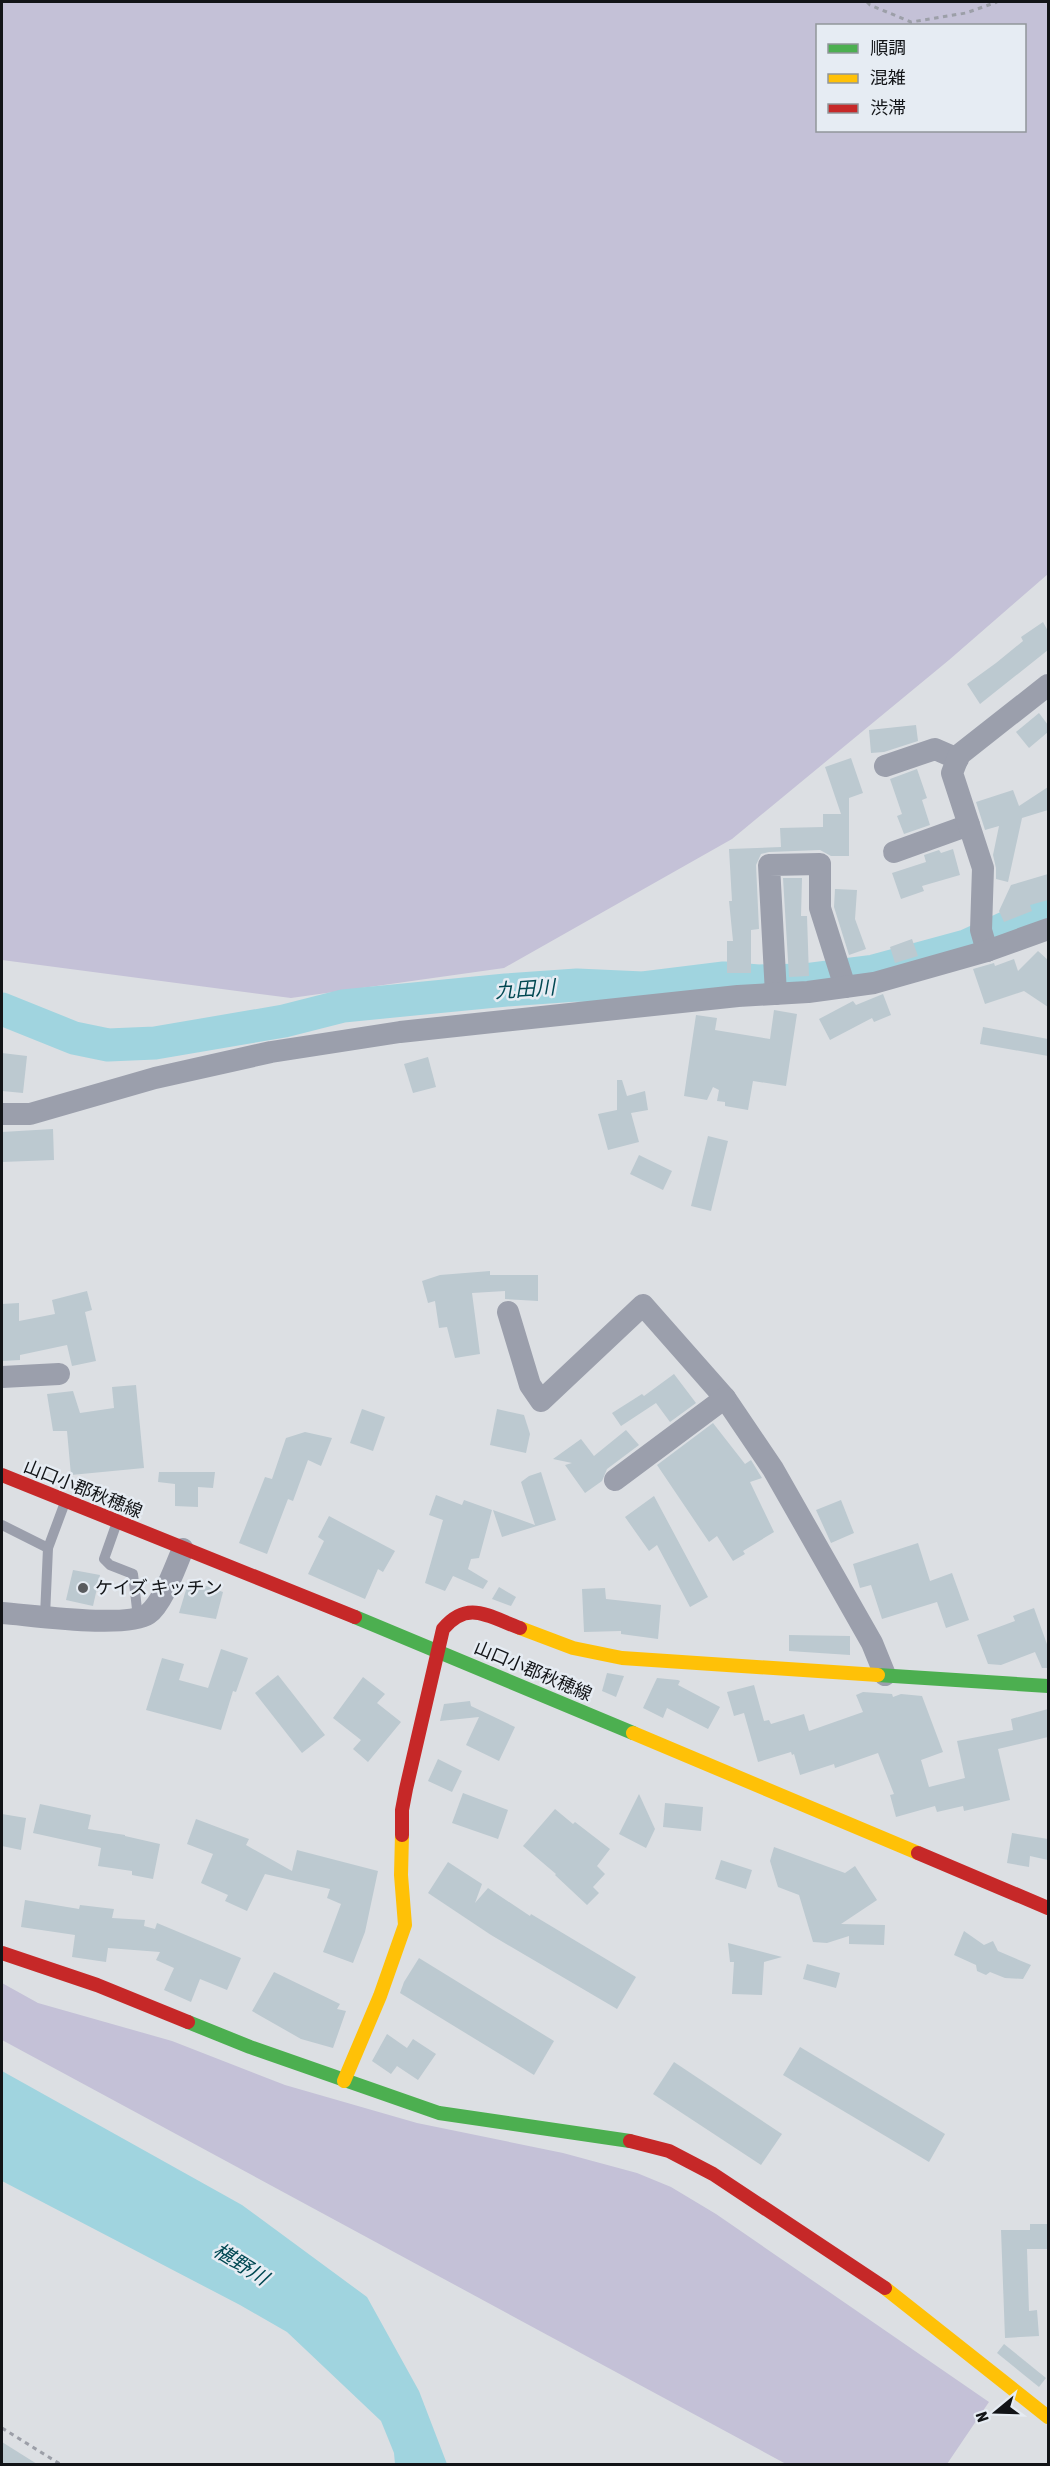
<svg xmlns="http://www.w3.org/2000/svg" width="1050" height="2466" font-family="'Asap Condensed','Noto Sans JP',sans-serif">
	<style>
		.green { fill: #c4c1d7; fill-rule: evenodd }
		.water { fill: #a0d4df }
		.lines { fill: none; stroke-linecap: round; stroke-linejoin: round }
		.river { stroke: #a0d4df; stroke-width: 33 }
		.building { fill: #bcc9d0 }
		.path { stroke: #9c9fa8; stroke-width: 3; stroke-dasharray: 4.5 4.5; stroke-linecap: butt }
		.lane { stroke: #9b9fac; stroke-width: 10 }
		.street { stroke: #9b9fac; stroke-width: 22 }
		.fast { stroke: #4caf50; stroke-width: 14 }
		.slow { stroke: #ffc107; stroke-width: 14 }
		.jam { stroke: #c62828; stroke-width: 14 }
		.poi-dot { fill: #595b5e; stroke: #e6ecf3; stroke-width: 2 }
		.labels { text-anchor: middle; stroke-width: 5; stroke-linejoin: round; paint-order: stroke }
		.street-label { font-size: 18px; fill: #121417; stroke: #e6ecf3 }
		.poi-label { font-size: 18px; fill: #121417; stroke: #e6ecf3; text-anchor: start }
		.water-label { font-size: 20px; font-style: italic; fill: #014852; stroke: #e6ecf3 }
	</style>
	<rect width="100%" height="100%" fill="#dcdfe3"/>
	<g class="green">
		<path d="M2 2H1048V574L949 660 732 839 504 968 291 998 2 960ZM818 26H1024V130H818Z"/>
		<polygon points="2,1983 38,2003 172,2041 285,2085 417,2123 563,2153 637,2173 671,2187 716,2214 989,2402 947,2464 786,2464 2,2040"/>
	</g>
	<polygon class="water" points="2,2071 242,2205 367,2297 419,2391 447,2464 395,2464 394,2453 381,2421 287,2332 240,2305 2,2181"/>
	<g class="lines">
		<polyline class="river" points="2,1009 74,1038 108,1045 155,1043 284,1021 343,1006 506,990 577,985 643,988 724,978 758,981 803,980 874,971 966,946 1040,912 1048,911"/>
	</g>
	<g class="building">
		<polygon points="1043,622 1048,631 1048,650 980,704 967,684 996,663 1023,641 1021,637"/>
		<polygon points="1039,713 1048,725 1048,732 1029,748 1016,732"/>
		<polygon points="916,725 918,741 884,752 871,753 869,730"/>
		<polygon points="851,758 863,793 849,798 849,856 831,856 820,850 769,852 761,854 756,865 759,929 751,930 751,973 727,973 727,941 733,941 729,901 732,901 729,849 781,847 780,828 823,827 823,814 841,814 825,767"/>
		<polygon points="917,769 927,798 922,800 930,825 904,834 897,816 902,814 890,779"/>
		<polygon points="1048,787 1048,810 1022,818 1008,882 996,879 996,868 993,855 999,826 985,830 976,802 1013,790 1019,806"/>
		<polygon points="953,849 960,875 922,886 924,891 901,899 892,873 926,862 924,855 939,850 941,853"/>
		<polygon points="1048,874 1048,900 1030,905 1032,911 1004,922 999,911 1011,885"/>
		<polygon points="783,878 802,878 801,916 807,916 809,976 789,977"/>
		<polygon points="835,889 857,890 855,919 866,949 849,955 834,907"/>
		<polygon points="912,939 918,956 895,963 890,947"/>
		<polygon points="1038,951 1048,960 1048,1007 1024,991 985,1004 973,969 994,963 995,966 1014,959 1018,971"/>
		<polygon points="883,994 891,1015 874,1022 872,1018 830,1040 819,1019 853,1001 856,1005"/>
		<polygon points="774,1010 797,1014 786,1086 753,1081 748,1110 725,1106 725,1102 717,1101 719,1090 713,1087 707,1100 684,1096 696,1015 717,1018 715,1030 770,1039"/>
		<polygon points="983,1027 1048,1039 1048,1056 980,1044"/>
		<polygon points="2,1053 27,1056 23,1093 2,1091"/>
		<polygon points="428,1057 436,1087 413,1093 404,1064"/>
		<polygon points="617,1080 622,1080 627,1096 645,1091 648,1110 631,1113 639,1142 608,1150 598,1114 617,1110"/>
		<polygon points="53,1129 54,1160 2,1162 2,1132"/>
		<polygon points="708,1136 728,1141 711,1211 691,1206"/>
		<polygon points="639,1155 672,1171 663,1190 630,1174"/>
		<polygon points="490,1271 490,1275 538,1275 538,1301 505,1299 505,1291 472,1293 480,1354 455,1358 447,1327 439,1328 435,1301 428,1303 422,1281 440,1275"/>
		<polygon points="87,1291 92,1310 85,1312 96,1361 72,1366 67,1345 20,1355 20,1360 2,1361 2,1304 19,1303 19,1321 55,1314 52,1300"/>
		<polygon points="674,1374 696,1403 670,1422 656,1403 621,1426 612,1413 642,1394 644,1396"/>
		<polygon points="136,1385 144,1468 71,1475 67,1431 53,1431 47,1394 73,1391 80,1413 114,1408 112,1387"/>
		<polygon points="362,1409 385,1417 373,1451 350,1443"/>
		<polygon points="497,1409 524,1415 530,1434 526,1453 490,1445"/>
		<polygon points="713,1423 745,1464 751,1460 762,1478 750,1482 774,1532 743,1551 745,1554 733,1561 717,1536 709,1542 657,1465"/>
		<polygon points="626,1430 639,1445 607,1469 602,1481 585,1493 565,1465 572,1463 553,1459 581,1439 594,1456"/>
		<polygon points="305,1432 332,1438 321,1466 308,1460 293,1501 288,1499 267,1554 239,1543 265,1477 272,1479 286,1438"/>
		<polygon points="159,1472 215,1472 213,1488 198,1487 198,1507 175,1506 175,1484 158,1482"/>
		<polygon points="541,1472 556,1520 502,1537 493,1510 535,1525 521,1482 529,1476"/>
		<polygon points="436,1495 462,1505 464,1500 492,1510 479,1558 471,1559 468,1569 488,1581 483,1589 453,1576 445,1591 425,1583 443,1520 429,1515"/>
		<polygon points="654,1496 708,1597 690,1607 657,1545 649,1551 625,1517"/>
		<polygon points="841,1500 854,1533 831,1543 816,1510"/>
		<polygon points="329,1516 395,1551 383,1572 378,1569 365,1599 308,1574 324,1541 318,1537"/>
		<polygon points="918,1543 930,1581 952,1573 969,1620 946,1628 937,1602 882,1619 871,1585 860,1588 853,1564"/>
		<polygon points="73,1570 100,1575 93,1606 66,1600"/>
		<polygon points="189,1580 223,1592 216,1619 179,1613"/>
		<polygon points="499,1587 516,1597 511,1606 492,1599"/>
		<polygon points="605,1588 606,1599 661,1605 658,1639 621,1634 621,1631 584,1632 582,1589"/>
		<polygon points="1034,1608 1048,1647 1048,1668 1042,1668 1035,1652 1001,1665 988,1664 977,1635 1015,1621 1013,1616"/>
		<polygon points="789,1635 850,1636 850,1655 789,1651"/>
		<polygon points="221,1649 248,1658 236,1692 233,1691 221,1730 146,1710 162,1658 184,1664 179,1680 208,1688"/>
		<polygon points="607,1673 624,1676 616,1697 602,1691"/>
		<polygon points="278,1675 325,1735 302,1753 255,1693"/>
		<polygon points="363,1677 385,1694 377,1703 401,1722 368,1762 353,1749 361,1740 333,1718"/>
		<polygon points="657,1678 678,1680 680,1681 678,1685 720,1707 708,1729 667,1708 663,1718 643,1708"/>
		<polygon points="754,1685 764,1721 769,1720 771,1724 804,1714 809,1731 863,1712 856,1695 863,1692 892,1694 893,1697 901,1694 922,1696 943,1752 921,1760 929,1787 965,1778 957,1741 1013,1730 1011,1719 1048,1709 1048,1737 998,1749 1010,1800 964,1811 963,1806 937,1812 935,1806 896,1817 890,1795 894,1794 878,1753 835,1768 834,1764 800,1775 794,1754 792,1755 791,1752 758,1762 744,1713 734,1716 727,1692"/>
		<polygon points="470,1701 471,1706 515,1727 499,1761 466,1745 479,1717 440,1721 444,1704"/>
		<polygon points="438,1759 462,1771 452,1792 428,1781"/>
		<polygon points="463,1793 508,1810 498,1839 452,1823"/>
		<polygon points="639,1794 655,1829 646,1848 619,1834"/>
		<polygon points="665,1803 703,1807 701,1831 663,1827"/>
		<polygon points="40,1804 91,1815 88,1829 125,1835 125,1836 160,1844 153,1879 132,1875 132,1871 98,1866 101,1848 33,1833"/>
		<polygon points="555,1809 573,1824 575,1822 610,1849 597,1866 605,1874 593,1887 599,1893 587,1905 555,1875 556,1874 523,1846"/>
		<polygon points="2,1814 26,1818 21,1850 2,1846"/>
		<polygon points="196,1819 249,1839 246,1845 292,1871 297,1850 378,1871 365,1932 353,1963 323,1952 341,1904 327,1898 330,1889 265,1874 247,1911 225,1901 228,1895 201,1883 213,1854 187,1844"/>
		<polygon points="1012,1833 1048,1839 1048,1860 1030,1856 1029,1867 1007,1863"/>
		<polygon points="774,1847 845,1873 855,1866 877,1900 841,1924 885,1925 884,1945 849,1944 849,1936 827,1943 813,1942 799,1895 778,1887 770,1861"/>
		<polygon points="721,1860 752,1870 746,1889 715,1879"/>
		<polygon points="448,1862 482,1884 475,1903 488,1888 530,1916 531,1914 636,1977 617,2009 491,1935 428,1893"/>
		<polygon points="25,1900 79,1909 80,1905 114,1909 112,1918 145,1920 144,1926 155,1929 157,1923 241,1958 227,1990 200,1979 191,2002 164,1990 174,1968 156,1960 160,1952 108,1948 106,1962 72,1957 75,1935 21,1927"/>
		<polygon points="964,1931 984,1945 993,1941 998,1951 1031,1965 1023,1979 1005,1978 990,1972 986,1975 977,1971 976,1965 954,1955"/>
		<polygon points="728,1943 782,1957 764,1962 762,1995 732,1994 734,1962 730,1962"/>
		<polygon points="419,1958 554,2041 534,2075 400,1993 404,1982"/>
		<polygon points="807,1964 840,1973 836,1988 803,1979"/>
		<polygon points="274,1972 340,2004 337,2009 346,2011 333,2048 301,2039 252,2011"/>
		<polygon points="387,2034 407,2048 413,2039 436,2054 418,2080 397,2066 391,2074 372,2061"/>
		<polygon points="800,2047 945,2134 929,2162 783,2075"/>
		<polygon points="674,2062 782,2134 761,2165 653,2094"/>
		<polygon points="1030,2224 1048,2224 1048,2249 1027,2249 1029,2311 1037,2310 1039,2336 1005,2338 1001,2230 1030,2230"/>
		<polygon points="1004,2344 1046,2378 1039,2387 997,2353"/>
		<polygon points="2,2442 37,2464 2,2464"/>
	</g>
	<g class="lines">
		<g class="path">
			<polyline points="867,2 870,5 911,22 966,13 997,2"/>
			<polyline points="2,2428 60,2464"/>
		</g>
		<g class="lane">
			<polyline points="2,1525 48,1548"/>
			<polyline points="116,1525 104,1559 110,1565 133,1574 138,1618"/>
			<polyline points="45,1616 48,1548 64,1505"/>
		</g>
		<g class="street">
			<polyline points="885,766 935,749 958,759"/>
			<polyline points="894,852 969,825"/>
			<polyline points="987,951 981,930 983,868 952,773 959,755 1048,685"/>
			<polyline points="776,994 769,865 820,864 820,908 845,987"/>
			<polyline points="2,1114 30,1114 155,1078 271,1052 400,1032 738,996 808,992 874,983 987,951 1048,929"/>
			<polyline points="508,1312 530,1385 541,1401 643,1305 725,1398 773,1469 872,1643 885,1675"/>
			<polyline points="2,1377 59,1374"/>
			<polyline points="615,1480 725,1398"/>
			<path d="M2 1613C31 1615 126 1629 148 1614 163 1603 175 1567 183 1549"/>
		</g>
		<g class="fast">
			<polyline points="355,1617 633,1733"/>
			<polyline points="878,1675 1048,1686"/>
			<polyline points="188,2022 250,2047 439,2113 630,2141"/>
		</g>
		<g class="slow">
			<polyline points="520,1628 573,1648 622,1658 878,1675"/>
			<polyline points="633,1733 918,1853"/>
			<polyline points="344,2081 380,1996 405,1925 401,1875 402,1835"/>
			<polyline points="885,2288 1048,2417"/>
		</g>
		<g class="jam">
			<polyline points="2,1475 355,1617"/>
			<path d="M402 1835V1810L406 1789 443 1629C468 1599 489 1617 520 1628"/>
			<polyline points="918,1853 1048,1908"/>
			<polyline points="2,1953 97,1985 188,2022"/>
			<polyline points="630,2141 669,2151 713,2174 885,2288"/>
		</g>
	</g>
	<circle class="poi-dot" cx="83" cy="1588" r="6"/>
	<g class="labels">
		<g class="street-label">
			<text transform="translate(83 1489) rotate(22)" y="6">山口小郡秋穂線</text>
			<text transform="translate(533 1671) rotate(23)" y="6">山口小郡秋穂線</text>
		</g>
		<g class="poi-label">
			<text x="95" y="1594">ケイズ キッチン</text>
		</g>
		<g class="water-label">
			<text transform="translate(525 989) rotate(-4)" y="7">九田川</text>
			<text transform="translate(241 2264) rotate(32)" y="7">椹野川</text>
		</g>
	</g>
	<rect width="1050" height="2466" fill="none" stroke="#121417" stroke-width="6"/>
	<rect x="816" y="24" width="210" height="108" fill="#e6ecf3" stroke="#91969b" stroke-width="1.5"/>
	<rect x="828" y="44" width="30" height="9" fill="#4caf50" stroke="#91969b" stroke-width="1.5"/>
	<text x="870" y="54" font-size="18" fill="#121417">順調</text>
	<rect x="828" y="74" width="30" height="9" fill="#ffc107" stroke="#91969b" stroke-width="1.5"/>
	<text x="870" y="84" font-size="18" fill="#121417">混雑</text>
	<rect x="828" y="104" width="30" height="9" fill="#c62828" stroke="#91969b" stroke-width="1.5"/>
	<text x="870" y="114" font-size="18" fill="#121417">渋滞</text>
	<g transform="translate(996 2412) rotate(251)" stroke="#e6ecf3" stroke-width="4.5" paint-order="stroke">
	<path d="M0-4.5L10 22L0 15L-10 22Z" fill="#121417"/>
	<text y="-9" font-size="16" font-weight="bold" text-anchor="middle" fill="#121417">N</text>
	</g>
</svg>
